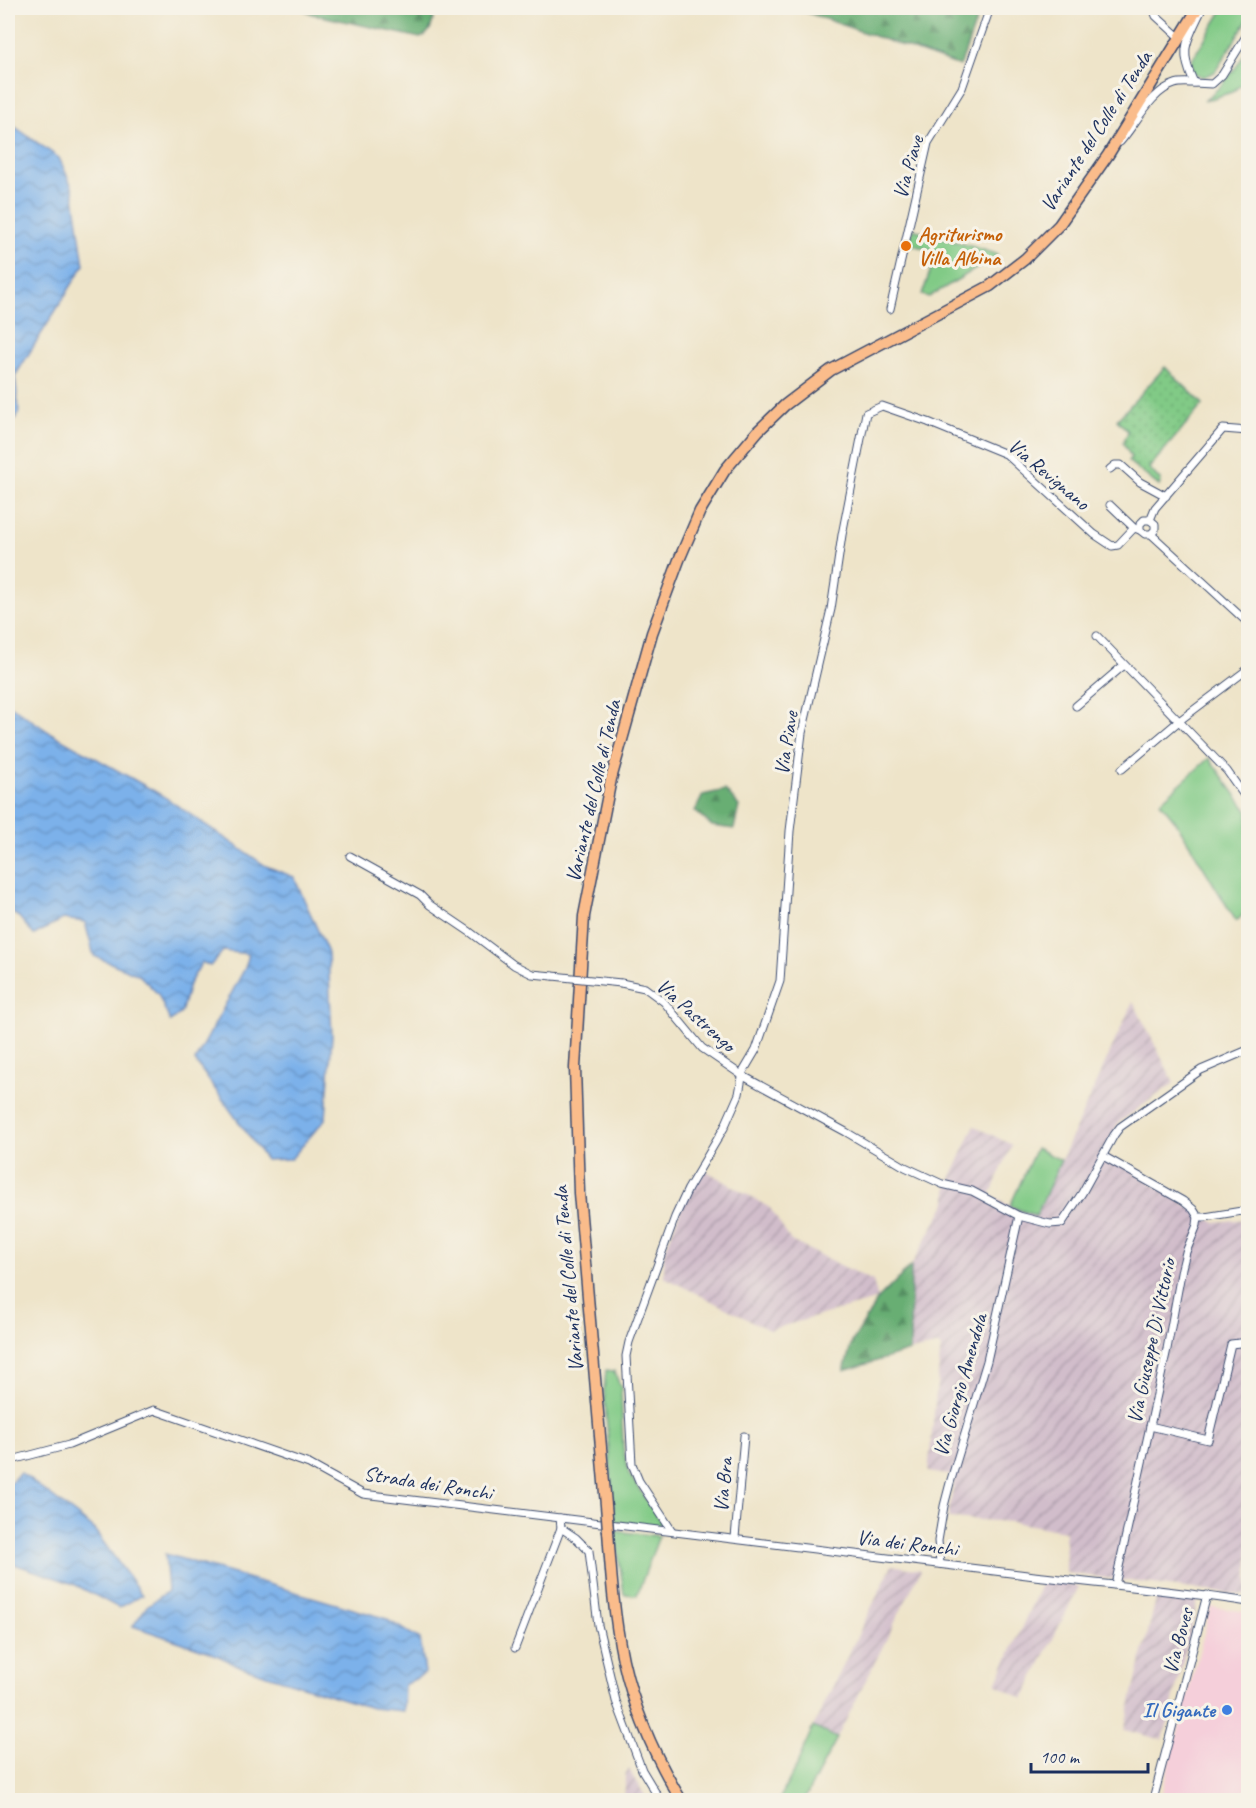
<svg xmlns="http://www.w3.org/2000/svg" width="1256" height="1808" font-family="Caveat,sans-serif">
	<style>
		.built { fill: #f5cfda }
		.industrial { fill: url(#industrial-furrows) }
		.grass { fill: #81ca86; stroke: #4e7c72; stroke-width: 1.5 }
		.forest { fill: url(#forest-firs); stroke: #426e68; stroke-width: 1.5 }
		.park { fill: url(#park-dots); stroke: #4e7c72; stroke-width: 1.5 }
		.water { fill: url(#water-waves); stroke: #4c70a4; stroke-width: 1.5 }
		.lines { fill: none; stroke-linecap: round; stroke-linejoin: round }
		.minor-casing { stroke: #3b4a6e; stroke-width: 9 }
		.tertiary-casing { stroke: #3b4a6e; stroke-width: 10 }
		.primary-casing { stroke: #3b4a6e; stroke-width: 13 }
		.minor { stroke: #fff; stroke-width: 7 }
		.tertiary { stroke: #fff; stroke-width: 8 }
		.primary { stroke: #fabc8b; stroke-width: 10 }
		.minor-bridge-casing { stroke: #3b4a6e; stroke-width: 9; stroke-linecap: butt }
		.primary-bridge-casing { stroke: #3b4a6e; stroke-width: 13; stroke-linecap: butt }
		.minor-bridge { stroke: #fff; stroke-width: 7 }
		.primary-bridge { stroke: #fabc8b; stroke-width: 10 }
		.food-dot { fill: #e8710a; stroke: #f7f3e8; stroke-width: 2 }
		.shop-dot { fill: #3f7fe0; stroke: #f7f3e8; stroke-width: 2 }
		.labels { text-anchor: middle; stroke-width: 6; stroke-linejoin: round; paint-order: stroke }
		.street-label { font-size: 21px; fill: #1b2f5e; stroke: #f7f3e8 }
		.food-label { font-size: 21px; font-weight: bold; fill: #c56008; stroke: #f7f3e8; text-anchor: start }
		.shop-label { font-size: 21px; font-weight: bold; fill: #366cbe; stroke: #f7f3e8; text-anchor: end }
	</style>
	<defs>
		<pattern id="industrial-furrows" width="10" height="10" patternUnits="userSpaceOnUse" patternTransform="scale(1.5)"><rect width="10" height="10" fill="#d1bdcb"/><path d="M-1 1l2-2M0 10L10 0M9 11l2-2" fill="none" stroke="#a99aa8"/></pattern>
		<pattern id="forest-firs" width="22" height="20" patternUnits="userSpaceOnUse" patternTransform="scale(1.5)"><rect width="22" height="20" fill="#68ae73"/><path d="M5 1l3.5 6h-7zM16 11l3.5 6h-7z" fill="#558e62"/></pattern>
		<pattern id="park-dots" width="8" height="8" patternUnits="userSpaceOnUse" patternTransform="scale(1.5)"><rect width="8" height="8" fill="#81ca86"/><path d="M2 2h.1M6 6h.1" fill="none" stroke="#69a471" stroke-width="1.8" stroke-linecap="round"/></pattern>
		<pattern id="water-waves" width="16" height="10" patternUnits="userSpaceOnUse" patternTransform="scale(1.5)"><rect width="16" height="10" fill="#7cb1ea"/><path d="M0 5q4-4 8 0t8 0" fill="none" stroke="#6590c1"/></pattern>
	</defs>
	<rect width="100%" height="100%" fill="#f7f3e8"/>
	<filter id="ink" filterUnits="userSpaceOnUse"><feTurbulence type="fractalNoise" baseFrequency=".0167" numOctaves="2"/><feDisplacementMap in="SourceGraphic" scale="12" xChannelSelector="R" yChannelSelector="G"/><feConvolveMatrix kernelMatrix="1 2 1 2 8 2 1 2 1" color-interpolation-filters="sRGB"/></filter>
	<filter id="wash" filterUnits="userSpaceOnUse"><feTurbulence type="fractalNoise" baseFrequency=".008" numOctaves="4" result="noise"/><feDisplacementMap in="SourceGraphic" scale="24" xChannelSelector="R" yChannelSelector="G"/><feGaussianBlur stdDeviation="1.35" result="paint"/><feColorMatrix in="noise" values="0 0 0 0 0 0 0 0 0 0 0 0 0 0 0 0 0 1.4 0 .05"/><feComposite in="paint" operator="in"/></filter>
	<g filter="url(#wash)">
		<rect width="100%" height="100%" fill="#eee4c9"/>
		<polygon class="built" points="1211,1607 1248,1612 1248,1786 1236,1800 1160,1800"/>
		<g class="industrial">
			<polygon points="1133,1001 1174,1083 1119,1122 1102,1153 1214,1222 1248,1219 1248,1596 1066,1573 1065,1531 1012,1522 948,1518 955,1476 928,1472 941,1345 910,1351 911,1266 947,1202 947,1188 974,1126 1012,1145 990,1195 1010,1206 1036,1216"/>
			<polygon points="705,1170 770,1208 791,1241 873,1281 878,1299 769,1330 664,1277 664,1254 683,1204"/>
			<polygon points="892,1565 921,1570 837,1738 813,1727"/>
			<polygon points="1043,1580 1079,1586 1023,1699 996,1684"/>
			<polygon points="1157,1595 1198,1600 1163,1740 1124,1730"/>
			<polygon points="629,1769 633,1777 648,1800 621,1800 625,1789 625,1774"/>
		</g>
		<g class="grass">
			<polygon points="1224,8 1248,8 1248,19 1215,72 1203,77 1193,73 1191,61"/>
			<path d="M1248 48V79L1232 92 1204 101C1223 86 1237 68 1248 48Z"/>
			<polygon points="913,229 997,254 997,256 929,297 922,295 932,266 940,268 943,258 940,257 941,253 909,244"/>
			<polygon points="1209,758 1248,812 1248,911 1236,921 1176,822 1160,802"/>
			<polygon points="1036,1148 1061,1160 1036,1216 1010,1206"/>
			<polygon points="606,1370 614,1371 621,1388 623,1448 629,1474 661,1522 657,1527 615,1522 604,1391"/>
			<polygon points="615,1531 659,1536 637,1595 624,1594"/>
			<polygon points="813,1727 837,1738 804,1800 779,1800 795,1769"/>
		</g>
		<g class="forest">
			<path d="M301 8H435C433 19 433 33 420 38L312 14Z"/>
			<polygon points="794,8 981,8 960,66"/>
			<polygon points="725,790 739,806 734,829 712,826 695,811 703,795"/>
			<polygon points="911,1266 910,1351 844,1371 852,1342 878,1299"/>
		</g>
		<polygon class="park" points="1165,367 1203,404 1149,468 1161,481 1159,486 1128,461 1131,457 1123,443 1124,438 1127,435 1128,431 1117,420"/>
		<g class="water">
			<polygon points="8,122 59,158 73,189 84,265 15,376 19,412 8,433"/>
			<polygon points="8,704 49,732 163,796 266,866 294,877 328,953 332,1036 326,1118 291,1159 266,1160 195,1061 245,968 249,954 223,951 210,966 202,962 189,984 181,1013 170,1021 158,994 139,975 94,956 85,922 63,919 34,935 19,917 8,910"/>
			<polygon points="20,1472 93,1528 142,1595 119,1608 74,1584 8,1562 8,1486"/>
			<polygon points="165,1554 384,1618 420,1639 425,1673 404,1685 403,1711 372,1708 242,1667 210,1652 133,1626 147,1606 168,1591"/>
		</g>
	</g>
	<g filter="url(#ink)">
		<g class="lines">
			<defs>
				<g id="minor">
					<polyline points="1153,8 1156,16 1180,38"/>
					<polyline points="1194,83 1212,84 1222,75 1248,33"/>
					<path d="M1120 142C1136 124 1151 91 1175 84 1181 82 1188 83 1194 83 1179 50 1186 43 1201 11"/>
					<polyline points="890,309 928,143 962,88 990,8"/>
					<polyline points="1110,469 1115,465 1121,465 1140,482 1166,496"/>
					<polyline points="1248,469 1248,472"/>
					<polyline points="1110,505 1134,528"/>
					<polyline points="1150,520 1155,508 1223,429 1248,431"/>
					<polyline points="1151,534 1155,530 1155,524 1150,520 1144,520 1140,524 1140,530 1145,534 1151,534 1248,623"/>
					<polyline points="1097,636 1227,771 1248,801"/>
					<polyline points="1076,706 1124,665"/>
					<polyline points="1122,769 1179,721 1248,669"/>
					<polyline points="350,856 420,895 430,905 470,932 514,965 532,974 553,976"/>
					<polyline points="621,983 645,988 664,1002 702,1048 743,1076 846,1132 905,1167 942,1184 972,1191 1019,1216 1050,1224 1062,1223 1082,1193 1114,1135 1120,1127 1201,1070 1248,1050"/>
					<polyline points="1103,1156 1183,1201 1193,1209 1198,1217 1197,1225 1186,1252 1182,1268 1167,1349 1115,1585"/>
					<polyline points="1198,1217 1205,1217 1248,1210"/>
					<polyline points="1150,1426 1208,1440 1231,1344 1248,1342"/>
					<path d="M8 1461 69 1445 154 1410 309 1464 363 1494C582 1520 801 1546 1019 1574 1096 1584 1172 1590 1248 1602"/>
					<polyline points="560,1518 561,1528 576,1538 589,1551 598,1625 616,1701 642,1770 660,1800"/>
					<polyline points="672,1531 639,1481 632,1464 626,1356 629,1342 675,1217 688,1189 724,1128 739,1094 743,1072 756,1050 780,981 790,831 802,733 831,609 842,535 866,413 882,406 928,422 1006,454 1094,534 1112,546 1118,545 1134,528 1140,530"/>
					<polyline points="735,1538 744,1436"/>
					<polyline points="940,1564 938,1541 944,1506 950,1483 987,1361 1019,1216"/>
					<polyline points="515,1648 561,1528"/>
					<polyline points="1153,1800 1207,1595"/>
				</g>
				<polyline id="tertiary" points="1245,1800 1248,1796"/>
				<g id="primary">
					<polyline points="607,1517 579,1193 575,1068 584,916 611,779 652,633 679,560 700,511 725,470 758,431 785,405 831,370 990,286 1025,259 1059,225 1108,155 1198,8"/>
					<path d="M608 1531C611 1574 614 1618 623 1660 634 1709 655 1757 681 1800"/>
				</g>
			</defs>
			<use href="#minor" class="minor-casing"/>
			<use href="#tertiary" class="tertiary-casing"/>
			<use href="#primary" class="primary-casing"/>
			<use href="#minor" class="minor"/>
			<use href="#tertiary" class="tertiary"/>
			<use href="#primary" class="primary"/>
			<defs>
				<polyline id="minor-bridge" points="553,976 621,983"/>
				<polyline id="primary-bridge" points="607,1517 608,1531"/>
			</defs>
			<use href="#minor-bridge" class="minor-bridge-casing"/>
			<use href="#primary-bridge" class="primary-bridge-casing"/>
			<use href="#minor-bridge" class="minor-bridge"/>
			<use href="#primary-bridge" class="primary-bridge"/>
		</g>
	</g>
	<circle class="food-dot" cx="906" cy="246" r="6"/>
	<circle class="shop-dot" cx="1227" cy="1710" r="6"/>
	<g class="labels">
		<g class="street-label">
			<text transform="translate(1096 131) rotate(-57)" y="7">Variante del Colle di Tenda</text>
			<text transform="translate(908 167) rotate(-74)" y="7">Via Piave</text>
			<text transform="translate(1049 474) rotate(40)" y="7">Via Revignano</text>
			<text transform="translate(786 743) rotate(-81)" y="7">Via Piave</text>
			<text transform="translate(593 791) rotate(-77)" y="7">Variante del Colle di Tenda</text>
			<text transform="translate(696 1015) rotate(42)" y="7">Via Pastrengo</text>
			<text transform="translate(568 1279) rotate(-95)" y="7">Variante del Colle di Tenda</text>
			<text transform="translate(1151 1341) rotate(-78)" y="7">Via Giuseppe Di Vittorio</text>
			<text transform="translate(960 1385) rotate(-74)" y="7">Via Giorgio Amendola</text>
			<text transform="translate(428 1483) rotate(9)" y="7">Strada dei Ronchi</text>
			<text transform="translate(723 1485) rotate(-85)" y="7">Via Bra</text>
			<text transform="translate(907 1543) rotate(7)" y="7">Via dei Ronchi</text>
			<text transform="translate(1178 1641) rotate(-75)" y="7">Via Boves</text>
		</g>
		<g class="food-label">
			<text x="918" y="241">Agriturismo<tspan x="918" dy="24">Villa Albina</tspan></text>
		</g>
		<g class="shop-label">
			<text x="1215" y="1717">Il Gigante</text>
		</g>
	</g>
	<rect width="1256" height="1808" fill="none" stroke="#f7f3e8" stroke-width="30"/>
	<path d="M1031 1763v9h117v-9" fill="none" stroke="#1b2f5e" stroke-width="3"/>
	<text x="1040" y="1763" font-size="18" fill="#1b2f5e" stroke="#f7f3e8" stroke-width="4.5" paint-order="stroke">100 m</text>
</svg>
